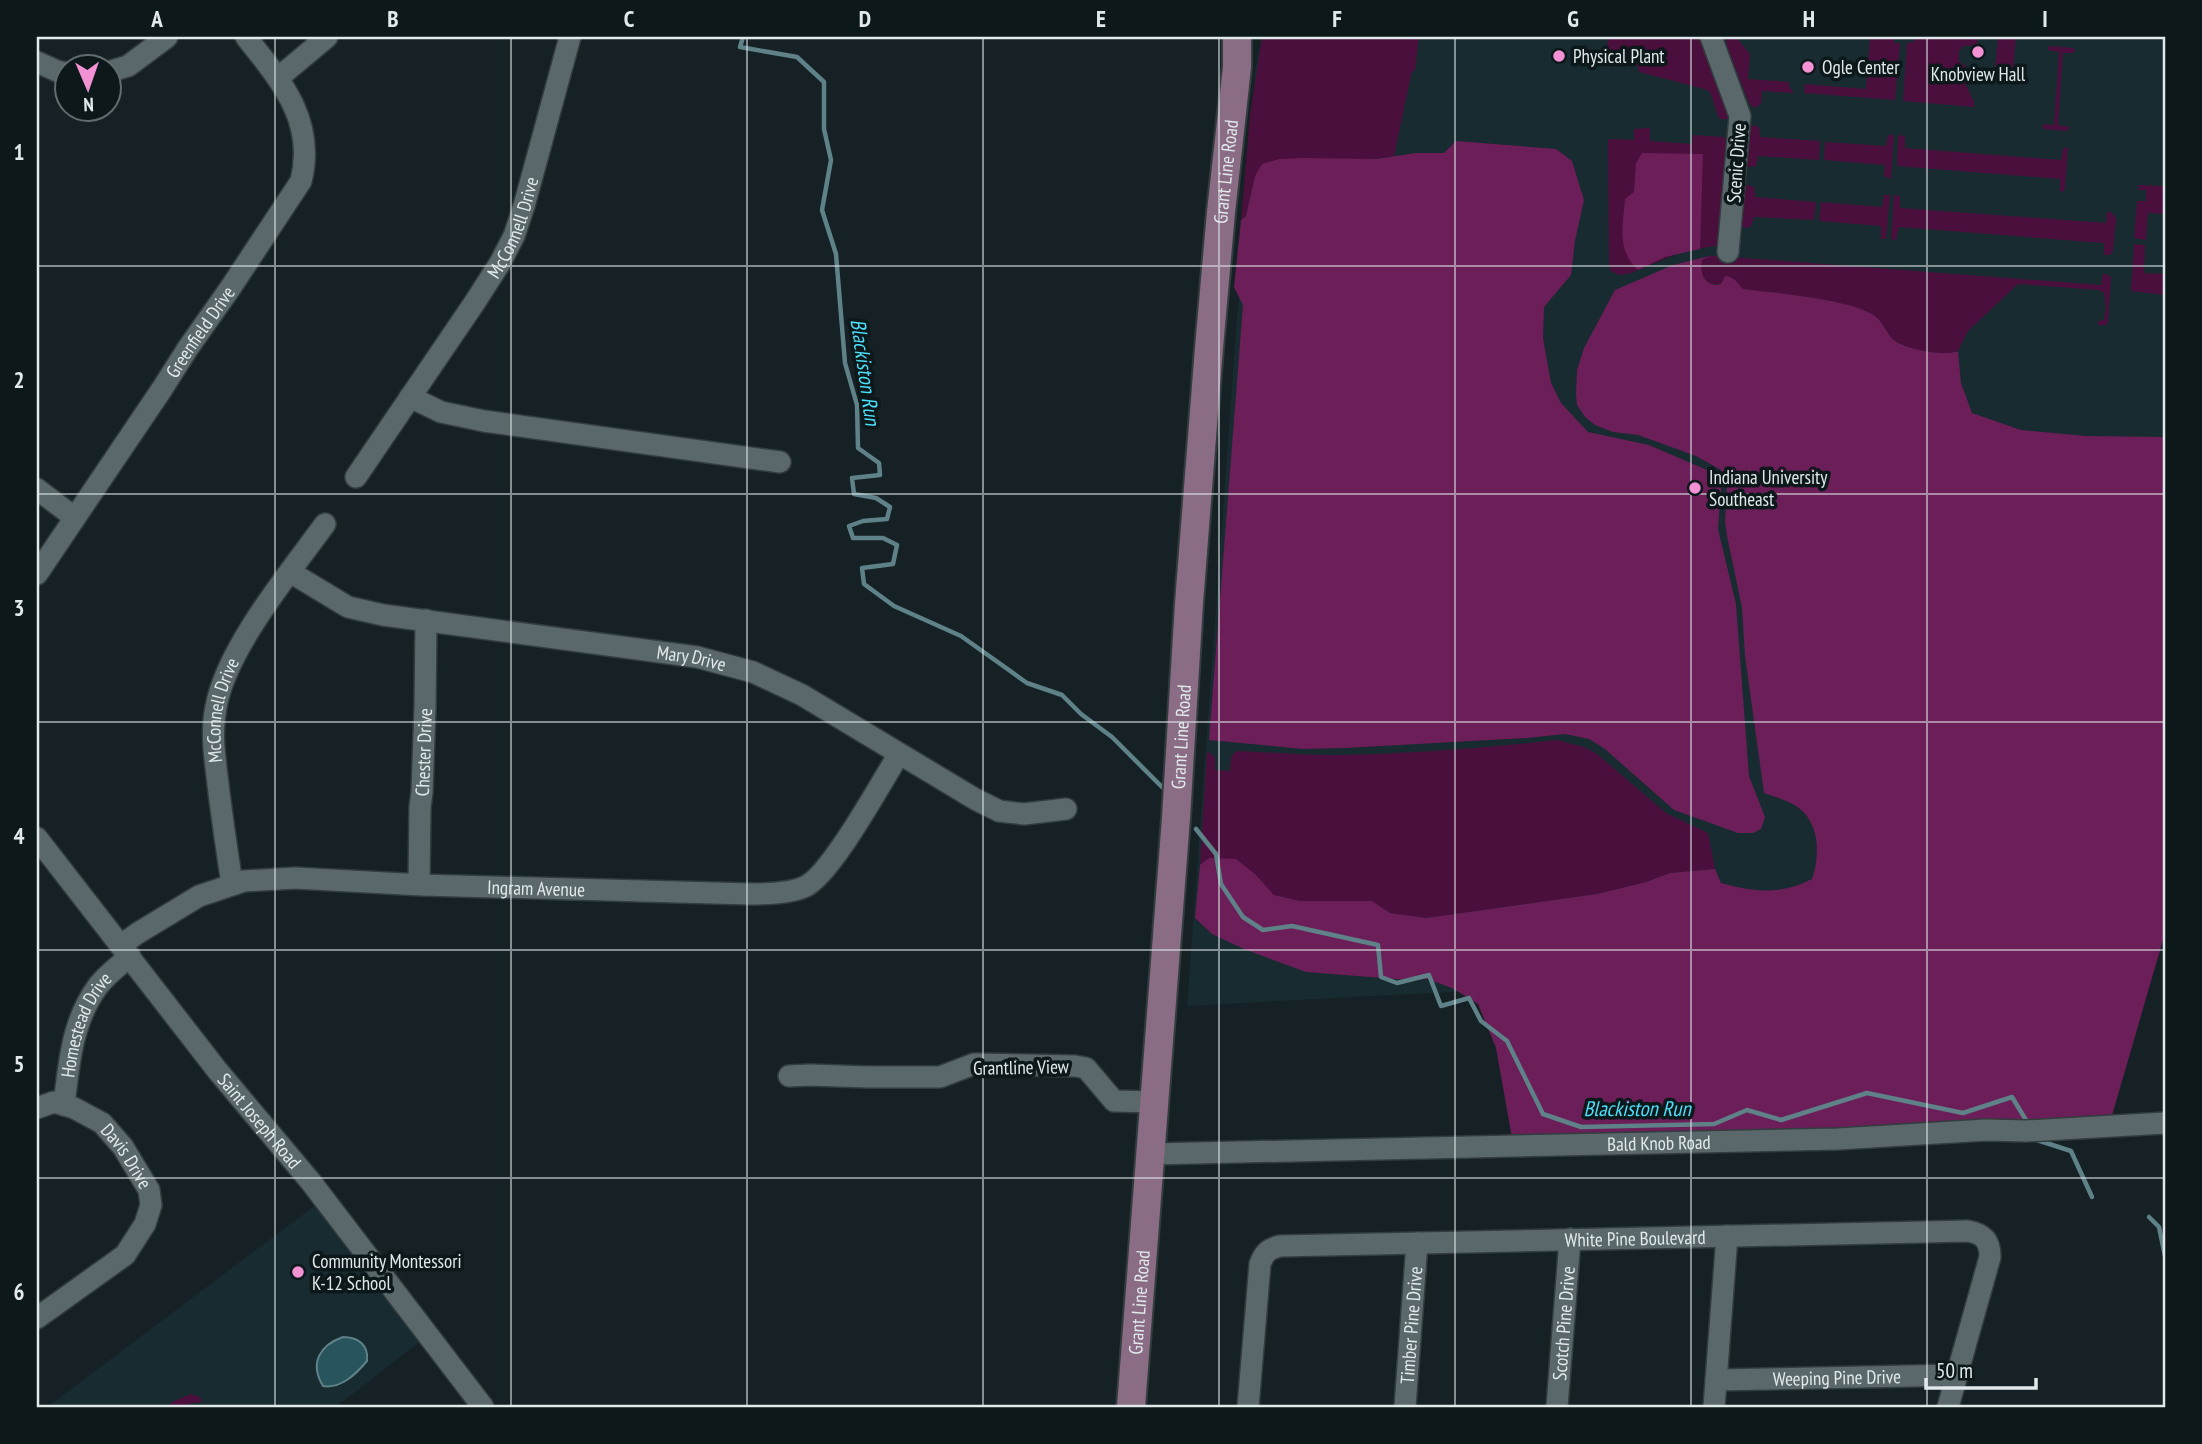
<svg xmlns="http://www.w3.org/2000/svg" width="2202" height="1444" font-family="'PT Sans Narrow',sans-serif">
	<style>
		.built { fill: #172b30 }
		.green { fill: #4a0f3c }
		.forest { fill: #6b1e58 }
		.water { fill: #27545d; stroke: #5f8188; stroke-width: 2 }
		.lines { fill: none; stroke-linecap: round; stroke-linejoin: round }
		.stream { stroke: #5f8188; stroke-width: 4.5 }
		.minor-casing { stroke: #333c3e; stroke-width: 24 }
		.major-casing { stroke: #333c3e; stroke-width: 32 }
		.minor { stroke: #5a686b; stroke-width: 21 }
		.major { stroke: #8a6c85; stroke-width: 28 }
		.grid { fill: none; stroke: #e1e9eb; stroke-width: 2; stroke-opacity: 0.55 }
		.poi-dot { fill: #f391d5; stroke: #0c181a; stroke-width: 2.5 }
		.labels { text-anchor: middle; stroke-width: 7; stroke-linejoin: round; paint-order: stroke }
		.poi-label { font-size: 19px; fill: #e1e9eb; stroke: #0c181a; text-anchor: start }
		.street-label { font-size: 19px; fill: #e1e9eb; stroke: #0c181a }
		.water-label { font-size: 21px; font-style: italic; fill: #4bdff9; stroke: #0c181a }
		.neatline { fill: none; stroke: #e1e9eb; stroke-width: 2.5 }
		.grid-label { font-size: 23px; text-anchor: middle; font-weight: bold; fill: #e1e9eb }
	</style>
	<rect width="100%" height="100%" fill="#152124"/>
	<g class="built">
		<polygon points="1262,37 2165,37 2165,906 2150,955 1187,1006 1255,70"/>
		<polygon points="317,1204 422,1340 336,1407 47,1407"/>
	</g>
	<g class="green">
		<polygon points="1262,37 1419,37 1415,71 1412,71 1394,156 1255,176 1246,216 1241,220 1250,115"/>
		<polygon points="1608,37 1706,37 1731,116 1725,120 1719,118 1710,92 1704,89 1639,72 1638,66 1616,65 1611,67 1606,65"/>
		<polygon points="1726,37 1736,37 1750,54 1748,79 1789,82 1789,86 1794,93 1762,91 1761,104 1755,108 1750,105 1727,47"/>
		<polygon points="1870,37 1895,37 1894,43 1900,43 1895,100 1804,93 1805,84 1866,89"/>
		<polygon points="1914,37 1978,37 1977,45 1963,46 1959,51 1959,62 1966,66 1965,83 1974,102 1974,107 1903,101 1907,42 1913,43"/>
		<polygon points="1998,37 2016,37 2012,80 1992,79 1992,69 1995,68"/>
		<polygon points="2051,46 2073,48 2075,50 2074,53 2063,53 2058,125 2070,127 2067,131 2044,129 2042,126 2044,124 2054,125 2059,52 2048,50 2048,47"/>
		<polygon points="1751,125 1759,127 1760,137 1820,141 1819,160 1758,156 1756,166 1748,167 1746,165 1748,126"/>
		<polygon points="1650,128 1650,141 1692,144 1693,135 1724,137 1728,142 1720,245 1681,252 1631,273 1619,275 1611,271 1609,265 1608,143 1609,139 1634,140 1634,129"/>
		<polygon points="1888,135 1894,135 1891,179 1884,176 1885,165 1824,160 1825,142 1886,146"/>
		<polygon points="1898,135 1905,136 1905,148 2061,160 2063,149 2065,147 2068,149 2065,189 2063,192 2060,191 2060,179 1897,166"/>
		<polygon points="1747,185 1754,187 1755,197 1816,202 1814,220 1754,217 1751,226 1747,228 1742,227 1740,223 1744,186"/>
		<polygon points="2139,185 2165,186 2165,214 2148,213 2146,240 2134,238 2137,201 2146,201 2146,190 2138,190"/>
		<polygon points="1884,195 1890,195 1886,239 1881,239 1881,226 1819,221 1821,202 1882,207"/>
		<polygon points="1894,195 1900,196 1900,208 2106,223 2107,212 2111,212 2116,218 2113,251 2110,255 2104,255 2104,243 1899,227 1896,240 1891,239"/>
		<polygon points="2134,244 2145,245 2144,273 2165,274 2165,295 2131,291"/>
		<path d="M1718 256 2101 285 2103 273 2111 277 2108 322 2107 325H2098V321L2104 320 2106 307 2104 293 2099 290 2018 284 1968 331 1958 351C1946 357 1906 349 1895 341 1887 335 1883 322 1875 316 1850 299 1774 293 1742 289L1737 283 1725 276 1721 284H1708C1703 278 1695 262 1706 257 1710 255 1714 256 1718 256Z"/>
		<path d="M1557 740 1584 747 1597 754 1666 813 1708 833 1715 869 1670 873 1646 882 1597 894 1426 918 1390 913 1371 901H1300L1273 895 1255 874 1209 858 1200 865 1207 751 1215 757V770L1230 771 1231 757 1236 751C1268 752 1301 755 1333 755 1408 754 1483 748 1557 740Z"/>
		<polygon points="191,1394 200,1397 202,1402 187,1404 186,1407 167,1407 174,1401"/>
	</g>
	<g class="forest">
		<polygon points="1456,141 1556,149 1572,161 1584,200 1575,241 1571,275 1544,307 1543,338 1551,383 1561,403 1588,432 1649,445 1714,473 1720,482 1721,490 1718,529 1736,604 1749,776 1765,817 1761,829 1753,833 1738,833 1674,810 1605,749 1589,739 1565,734 1527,738 1346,748 1303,749 1209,740 1243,305 1234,287 1241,220 1246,216 1255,176 1262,164 1279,159 1304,158 1376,159 1416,153 1444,153"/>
		<path d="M1642 153 1703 154 1700 249 1665 257 1638 270C1616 250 1623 225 1625 199L1634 192 1636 163Z"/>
		<path d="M1710 256 1702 260C1699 274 1705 288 1721 284L1725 276C1735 277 1736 282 1743 289 1775 293 1851 299 1875 316 1883 322 1887 335 1895 341 1906 349 1946 357 1958 351L1961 383 1972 413 2021 430 2086 436 2165 437V933L2111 1119 1512 1138 1496 1048 1478 1004 1452 988 1427 979 1408 980 1306 972 1244 949 1212 934 1195 918 1200 865 1209 858 1236 859 1255 874 1274 895 1300 901H1372L1390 913 1426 918 1597 894 1646 882 1670 873 1715 869 1721 883C1753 892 1782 895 1812 879 1820 855 1820 825 1799 808 1790 801 1775 797 1764 793L1745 656 1742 608 1727 536 1725 522 1727 486 1721 470 1696 456 1638 435 1613 432 1595 425 1585 417 1577 405 1576 394 1577 370 1584 348 1615 290 1673 265Z"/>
	</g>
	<path class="water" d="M343 1337C358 1337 369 1345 367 1361 356 1374 341 1389 323 1386 309 1363 320 1345 343 1337Z"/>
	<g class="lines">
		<g class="stream">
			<polyline points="743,37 740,47 797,57 824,82 824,129 831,160 822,210 836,254 845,363 857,405 858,448 879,463 880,475 852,478 854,494 876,498 890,507 887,519 863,521 849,526 853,538 883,538 897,545 893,564 862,568 864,584 894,606 961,636 1027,683 1062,695 1081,714 1112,737 1165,790"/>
			<polyline points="1196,829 1216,854 1221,884 1243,917 1263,930 1292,926 1378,945 1381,977 1397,983 1429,975 1441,1006 1469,998 1481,1021 1507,1041 1543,1114 1581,1127 1714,1124 1747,1110 1781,1120 1867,1093 1963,1113 2012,1097 2026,1120"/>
			<polyline points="2037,1140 2071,1151 2092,1197"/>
			<polyline points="2149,1217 2159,1227 2165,1256"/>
		</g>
		<defs>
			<g id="minor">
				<polyline points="1711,37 1740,116 1728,252"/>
				<polyline points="37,62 57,71 66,73"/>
				<polyline points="108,72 128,66 167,37"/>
				<polyline points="278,78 327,37"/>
				<polyline points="410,397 441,412 484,421 780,462"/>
				<path id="s1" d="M356 477 475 302 500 263 514 236 524 206 570 37"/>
				<polyline points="37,489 74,517"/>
				<path id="s2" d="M290 572 348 607 383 615 697 657 753 672 802 695 975 799 999 811 1024 814 1066 809"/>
				<path id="s3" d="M37 574 162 389 188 348 231 287 301 181C316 121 281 81 246 37"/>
				<path id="s4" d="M37 838 217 1070 311 1182 483 1407"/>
				<path id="s5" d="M232 883C227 853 223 823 219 793 216 764 210 736 216 707 226 649 290 572 325 524"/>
				<path id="s6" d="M419 883 420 807 422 792 425 708 426 620"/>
				<path id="s7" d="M121 945 138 933 199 896 244 881 295 878 422 885 750 894C765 894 791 893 804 887 830 877 882 781 899 754"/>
				<polyline points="789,1076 810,1075 868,1077 940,1077 974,1064 1075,1066 1086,1068 1114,1101 1155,1102"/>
				<path id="s8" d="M64 1105C69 1063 72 1021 98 986 106 975 119 966 130 956"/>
				<path id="s9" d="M37 1108 54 1102 74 1108 102 1123 123 1147 149 1190 151 1205 145 1224 125 1255 37 1318"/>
				<path id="s10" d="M1151 1154 1838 1139 1986 1130 2026 1131 2165 1123"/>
				<path id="s11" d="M1716 1380 1957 1375"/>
				<path id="s12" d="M1248 1407 1260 1264C1264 1253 1268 1249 1280 1246L1968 1231C1984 1234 1990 1241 1990 1257L1948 1407"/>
				<path id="s13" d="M1405 1407 1417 1243"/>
				<path id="s14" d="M1557 1407 1570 1239"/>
				<polyline points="1714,1407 1727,1236"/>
			</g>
			<g id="major">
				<path id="s15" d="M1131 1407 1176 818 1189 603 1209 348 1221 212 1237 67V37"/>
			</g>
		</defs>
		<use href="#minor" class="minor-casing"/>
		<use href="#major" class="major-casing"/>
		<use href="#minor" class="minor"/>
		<use href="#major" class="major"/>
	</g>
	<path class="grid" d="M275 37V1407M511 37V1407M747 37V1407M983 37V1407M1219 37V1407M1455 37V1407M1691 37V1407M1927 37V1407M37 266H2165M37 494H2165M37 722H2165M37 950H2165M37 1178H2165"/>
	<g class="poi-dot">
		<circle cx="1978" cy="52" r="7"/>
		<circle cx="1559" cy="56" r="7"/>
		<circle cx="1808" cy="67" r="7"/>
		<circle cx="1695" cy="488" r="7"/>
		<circle cx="298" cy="1272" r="7"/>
	</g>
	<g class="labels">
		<g class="poi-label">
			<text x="1573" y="63">Physical Plant</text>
			<text x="1822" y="74">Ogle Center</text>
			<text x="1978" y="81" text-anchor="middle">Knobview Hall</text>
			<text x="1709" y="484">Indiana University<tspan x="1709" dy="22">Southeast</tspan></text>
			<text x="312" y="1268">Community Montessori<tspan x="312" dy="22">K-12 School</tspan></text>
		</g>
		<g class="street-label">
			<text transform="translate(1736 163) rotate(-86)" y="7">Scenic Drive</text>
			<text dy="7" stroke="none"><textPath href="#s15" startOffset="1239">Grant Line Road</textPath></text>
			<text dy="7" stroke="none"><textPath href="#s1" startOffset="296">McConnell Drive</textPath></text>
			<text dy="7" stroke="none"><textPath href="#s3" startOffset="292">Greenfield Drive</textPath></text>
			<text dy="7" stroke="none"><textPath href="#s2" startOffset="415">Mary Drive</textPath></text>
			<text dy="7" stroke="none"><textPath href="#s5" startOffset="175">McConnell Drive</textPath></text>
			<text dy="7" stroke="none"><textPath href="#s15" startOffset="672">Grant Line Road</textPath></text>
			<text dy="7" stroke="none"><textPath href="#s6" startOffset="131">Chester Drive</textPath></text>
			<text dy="7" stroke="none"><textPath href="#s7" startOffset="432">Ingram Avenue</textPath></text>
			<text dy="7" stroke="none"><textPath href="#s8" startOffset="84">Homestead Drive</textPath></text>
			<text transform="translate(1021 1067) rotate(-1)" y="7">Grantline View</text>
			<text dy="7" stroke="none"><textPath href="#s4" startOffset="360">Saint Joseph Road</textPath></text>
			<text dy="7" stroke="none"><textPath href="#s10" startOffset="508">Bald Knob Road</textPath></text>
			<text dy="7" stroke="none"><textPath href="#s9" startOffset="112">Davis Drive</textPath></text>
			<text dy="7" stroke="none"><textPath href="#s12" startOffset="527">White Pine Boulevard</textPath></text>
			<text dy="7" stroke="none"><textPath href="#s15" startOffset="105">Grant Line Road</textPath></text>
			<text dy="7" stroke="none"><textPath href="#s14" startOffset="84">Scotch Pine Drive</textPath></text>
			<text dy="7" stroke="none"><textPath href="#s13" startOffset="82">Timber Pine Drive</textPath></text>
			<text dy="7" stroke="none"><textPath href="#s11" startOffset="121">Weeping Pine Drive</textPath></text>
		</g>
		<g class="water-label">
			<text transform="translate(865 372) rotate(82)" y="7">Blackiston Run</text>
			<text x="1637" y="1116">Blackiston Run</text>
		</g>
	</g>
	<rect width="2202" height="1444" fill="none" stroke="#0c181a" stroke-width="77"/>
	<g transform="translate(88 88) rotate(178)"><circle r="33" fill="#0c181a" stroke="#616c6e" stroke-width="2"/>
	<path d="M0-5L12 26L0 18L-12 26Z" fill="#f391d5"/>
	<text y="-10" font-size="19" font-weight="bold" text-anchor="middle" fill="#e1e9eb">N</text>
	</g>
	<path d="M1926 1378v10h110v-10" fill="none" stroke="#e1e9eb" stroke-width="3.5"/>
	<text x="1936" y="1378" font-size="21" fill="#e1e9eb" stroke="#0c181a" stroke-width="5" paint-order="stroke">50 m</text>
	<rect x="38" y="38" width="2126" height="1368" class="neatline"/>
	<g class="grid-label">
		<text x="157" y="27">A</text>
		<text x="393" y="27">B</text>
		<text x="629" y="27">C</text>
		<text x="865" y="27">D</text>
		<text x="1101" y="27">E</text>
		<text x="1337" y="27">F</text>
		<text x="1573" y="27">G</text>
		<text x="1809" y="27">H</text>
		<text x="2045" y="27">I</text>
		<text x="19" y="160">1</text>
		<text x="19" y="388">2</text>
		<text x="19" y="616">3</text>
		<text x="19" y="844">4</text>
		<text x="19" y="1072">5</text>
		<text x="19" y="1300">6</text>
	</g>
</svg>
